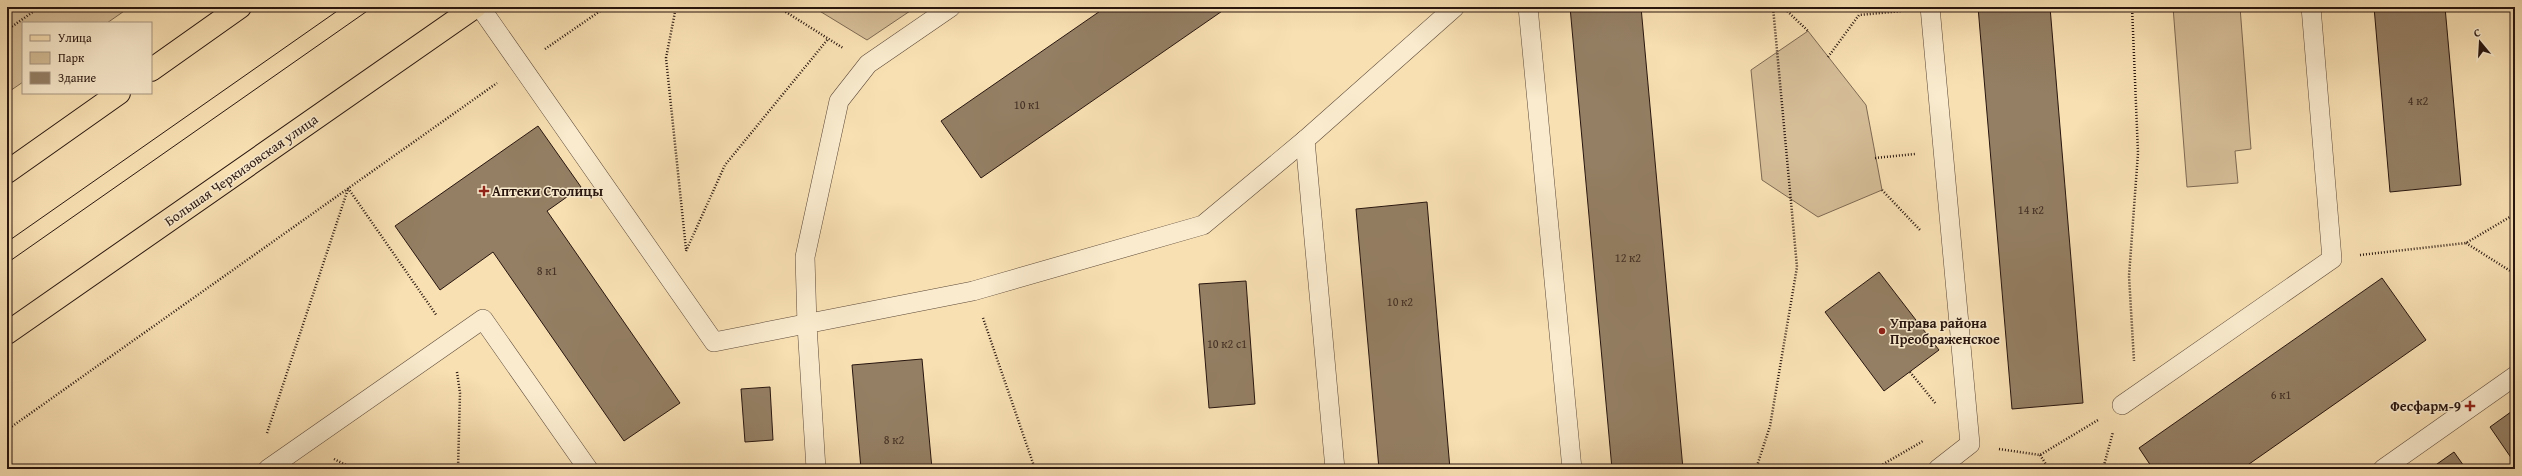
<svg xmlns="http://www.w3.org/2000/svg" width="2522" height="476" font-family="'Gentium Book Plus',serif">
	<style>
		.green { fill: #d5bd97; stroke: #7e6952 }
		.building { fill: #947f64; stroke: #28150e }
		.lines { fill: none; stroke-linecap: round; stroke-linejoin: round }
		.lane-casing { stroke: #5c4837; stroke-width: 20 }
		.primary-casing { stroke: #28150e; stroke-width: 24 }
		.path { stroke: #28150e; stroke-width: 2.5; stroke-dasharray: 1 2; stroke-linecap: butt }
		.lane { stroke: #faebce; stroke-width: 19 }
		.primary { stroke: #f8e0b3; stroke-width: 22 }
		.tram { stroke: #28150e; stroke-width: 1 }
		.poi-dot { fill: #8f2418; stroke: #faebce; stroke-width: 1.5 }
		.labels { text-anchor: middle; stroke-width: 3; stroke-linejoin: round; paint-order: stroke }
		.number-label { font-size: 12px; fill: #433024 }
		.street-label { font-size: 14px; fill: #28150e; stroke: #faebce }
		.poi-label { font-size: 14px; font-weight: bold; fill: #28150e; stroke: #faebce; text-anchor: start }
	</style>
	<rect width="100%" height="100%" fill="#f8e0b3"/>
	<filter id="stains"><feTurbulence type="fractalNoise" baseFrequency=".005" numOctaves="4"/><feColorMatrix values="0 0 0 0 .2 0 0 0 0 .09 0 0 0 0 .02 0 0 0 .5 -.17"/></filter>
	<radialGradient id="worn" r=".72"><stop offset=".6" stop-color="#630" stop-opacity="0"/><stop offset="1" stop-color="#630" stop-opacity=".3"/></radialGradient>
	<g class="green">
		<polygon points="7,7 130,7 107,23 23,23 23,82 7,93"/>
		<polygon points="813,7 916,7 867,40"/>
		<polygon points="2173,7 2240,7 2251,149 2235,151 2238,183 2187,187"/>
		<polygon points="1808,31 1866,105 1882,190 1818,217 1762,180 1751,70"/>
	</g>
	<g class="building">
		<polygon points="1106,7 1228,7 981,178 941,121"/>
		<polygon points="1570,7 1641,7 1683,469 1612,469"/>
		<polygon points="1978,7 2050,7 2083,403 2012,409"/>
		<polygon points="2374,7 2445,7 2461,185 2390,192"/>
		<polygon points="538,126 581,187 547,211 680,403 624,441 493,252 440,290 395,226"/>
		<polygon points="1427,202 1450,469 1379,469 1356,209"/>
		<polygon points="1879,272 1939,350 1884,391 1825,312"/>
		<polygon points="2382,278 2426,340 2242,469 2153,469 2139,448"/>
		<polygon points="1246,281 1255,404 1209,408 1199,284"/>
		<polygon points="922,359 932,469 861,469 852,365"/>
		<polygon points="770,387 773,440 745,442 741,389"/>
		<polygon points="2515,409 2515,469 2504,469 2514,462 2490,427"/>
		<polygon points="2454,452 2466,469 2430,469"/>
	</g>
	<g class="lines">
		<defs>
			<g id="lane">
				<polyline points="480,7 714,342 973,291 1203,225 1305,140 1455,7"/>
				<polyline points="1528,7 1572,469"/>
				<polyline points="1930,7 1970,444 1938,469"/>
				<polyline points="1305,140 1335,469"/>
				<polyline points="2122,405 2332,259 2311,7"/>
				<polyline points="268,469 483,319 588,469"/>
				<polyline points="816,469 807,325 805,257 839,101 868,64 951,7"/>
				<polyline points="2383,469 2515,376"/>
			</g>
			<g id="primary">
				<polyline points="151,70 240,7"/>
				<polyline points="7,172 119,93"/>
				<polyline points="7,333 475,7"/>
			</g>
		</defs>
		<use href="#lane" class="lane-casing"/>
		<use href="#primary" class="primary-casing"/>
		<g class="path">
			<polyline points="676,7 666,58 686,249"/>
			<polyline points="778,7 843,48"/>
			<polyline points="1783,7 1808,31"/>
			<polyline points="2132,7 2138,153 2129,276 2134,361"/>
			<polyline points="7,30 40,7"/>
			<polyline points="545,49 606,7"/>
			<polyline points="1828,57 1859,15 1902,11"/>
			<polyline points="1875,158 1915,154"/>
			<polyline points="348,188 437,316"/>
			<polyline points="1882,190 1920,230"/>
			<polyline points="2466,243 2515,274"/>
			<polyline points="686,251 725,165 828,39"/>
			<polyline points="2360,255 2466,243 2515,214"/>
			<polyline points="983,318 1035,469"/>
			<polyline points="457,372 460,393 458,469"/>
			<polyline points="1910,372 1936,404"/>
			<polyline points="7,430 497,83"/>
			<polyline points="267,433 348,189"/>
			<polyline points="1999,449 2040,455 2098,420"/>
			<polyline points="2040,455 2049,469"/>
			<polyline points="334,459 354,469"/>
			<polyline points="1756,469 1770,426 1797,267 1773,7"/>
			<polyline points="1875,469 1923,441"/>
			<polyline points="2103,469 2113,432"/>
		</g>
		<use href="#lane" class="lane"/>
		<use href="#primary" class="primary"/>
		<g class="tram">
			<polyline points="7,242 343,7"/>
			<polyline points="7,263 373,7"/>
		</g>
	</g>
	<g class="poi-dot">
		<path d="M482 185h4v4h4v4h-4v4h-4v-4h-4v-4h4z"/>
		<circle cx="1882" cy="331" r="4"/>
		<path d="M2468 400h4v4h4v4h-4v4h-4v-4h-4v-4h4z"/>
	</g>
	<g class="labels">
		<g class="number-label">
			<text x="2418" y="105">4 к2</text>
			<text x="1027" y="109">10 к1</text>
			<text x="2031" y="214">14 к2</text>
			<text x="1628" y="262">12 к2</text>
			<text x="547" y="275">8 к1</text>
			<text x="1400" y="306">10 к2</text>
			<text x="1227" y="348">10 к2 с1</text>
			<text x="2281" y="399">6 к1</text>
			<text x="894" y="444">8 к2</text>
		</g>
		<g class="street-label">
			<text transform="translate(241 170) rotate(-35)" y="5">Большая Черкизовская улица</text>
		</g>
		<g class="poi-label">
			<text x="492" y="196">Аптеки Столицы</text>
			<text x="1890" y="328">Управа района<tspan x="1890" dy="16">Преображенское</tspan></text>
			<text x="2461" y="411" text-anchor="end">Фесфарм-9</text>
		</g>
	</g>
	<rect width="2522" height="476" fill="none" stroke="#f8e0b3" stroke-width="24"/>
	<rect x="8" y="8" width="2506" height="460" fill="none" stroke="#28150e" stroke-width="2"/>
	<rect x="12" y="12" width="2498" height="452" fill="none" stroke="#28150e"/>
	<rect x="22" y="22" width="130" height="72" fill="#faebce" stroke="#a69581"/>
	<rect x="30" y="35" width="20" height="6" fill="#f8e0b3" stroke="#a69581"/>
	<text x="58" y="42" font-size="12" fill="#28150e">Улица</text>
	<rect x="30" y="52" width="20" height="12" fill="#d5bd97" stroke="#a69581"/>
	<text x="58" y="62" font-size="12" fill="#28150e">Парк</text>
	<rect x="30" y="72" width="20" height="12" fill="#947f64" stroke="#a69581"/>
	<text x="58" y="82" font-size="12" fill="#28150e">Здание</text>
	<g transform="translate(2480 42) rotate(342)" stroke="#faebce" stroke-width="3" paint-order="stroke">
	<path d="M0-3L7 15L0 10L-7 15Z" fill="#28150e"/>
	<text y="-6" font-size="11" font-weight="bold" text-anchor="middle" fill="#28150e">С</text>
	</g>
	<rect width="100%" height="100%" filter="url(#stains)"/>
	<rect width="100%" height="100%" fill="url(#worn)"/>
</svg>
